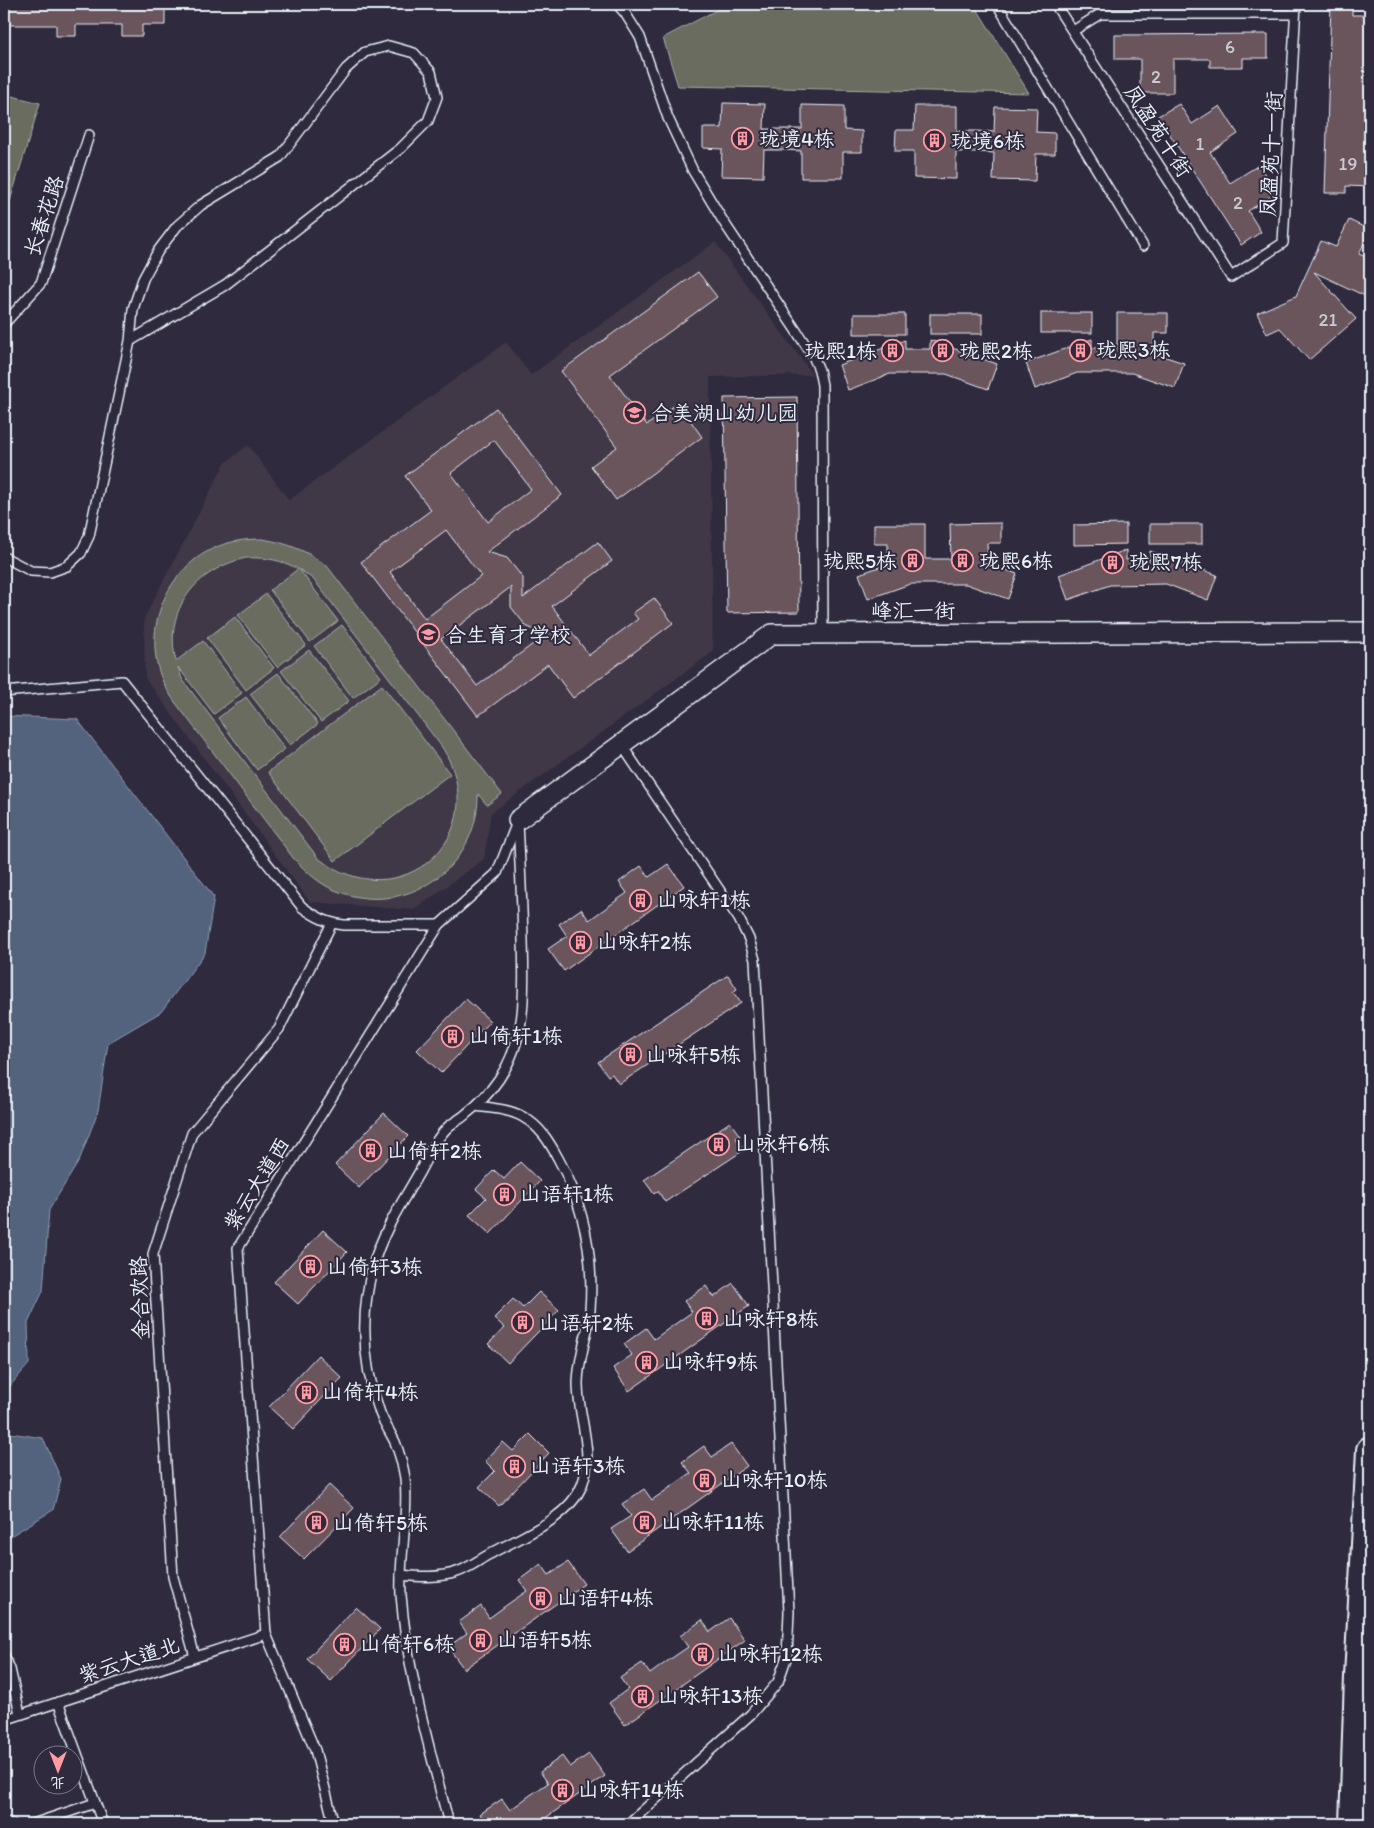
<svg xmlns="http://www.w3.org/2000/svg" width="1374" height="1828" font-family="Itim,'LXGW WenKai TC',sans-serif">
	<style>
		.built { fill: #413747 }
		.green { fill: #696c5e; stroke: #a8aeab; fill-rule: evenodd }
		.water { fill: #53647d; stroke: #8f9cae }
		.building { fill: #6b545d; stroke: #e8f1f8; fill-rule: evenodd }
		.lines { fill: none; stroke-linecap: round; stroke-linejoin: round }
		.service-casing { stroke: #e8f1f8; stroke-width: 12 }
		.minor-casing { stroke: #e8f1f8; stroke-width: 22 }
		.secondary-casing { stroke: #e8f1f8; stroke-width: 30 }
		.service { stroke: #2f2a3d; stroke-width: 9 }
		.minor { stroke: #2f2a3d; stroke-width: 19 }
		.secondary { stroke: #2f2a3d; stroke-width: 26 }
		.labels { text-anchor: middle; stroke-width: 4; stroke-linejoin: round; paint-order: stroke }
		.number-label { font-size: 19px; fill: #c9cad1 }
		.street-label { font-size: 21px; fill: #e8f1f8; stroke: #2f2a3d }
		.poi-label { font-size: 21px; fill: #e8f1f8; stroke: #2f2a3d; text-anchor: start }
	</style>
	<rect width="100%" height="100%" fill="#2f2a3d"/>
	<filter id="ink" filterUnits="userSpaceOnUse"><feTurbulence type="fractalNoise" baseFrequency=".02" numOctaves="2"/><feDisplacementMap in="SourceGraphic" scale="10" xChannelSelector="R" yChannelSelector="G"/><feConvolveMatrix kernelMatrix="1 2 1 2 8 2 1 2 1" color-interpolation-filters="sRGB"/></filter>
	<g filter="url(#ink)">
		<polygon class="built" points="715,242 813,375 710,377 713,652 491,813 484,859 414,910 310,902 145,678 144,618 225,463 248,445 289,500 506,342 531,375"/>
		<g class="green">
			<polygon points="728,4 974,4 1029,93 678,86 663,38"/>
			<polygon points="4,94 40,103 6,214 4,214"/>
			<path d="M262 539C287 543 306 550 327 566L502 794 487 805 478 794C479 868 405 918 337 891 320 885 307 872 294 859L175 702C168 692 162 682 159 671 143 618 174 558 228 543 239 540 250 539 262 539ZM246 558C265 557 282 560 298 569L270 590 310 642 338 621 299 569 314 580 442 747C497 835 400 921 318 858L182 679 178 667 214 714 242 693 203 641 176 661C163 609 197 569 246 558Z"/>
			<polygon points="266,594 306,645 277,667 238,615"/>
			<polygon points="235,617 274,668 246,690 207,638"/>
			<polygon points="342,625 381,677 353,698 314,646"/>
			<polygon points="309,650 349,701 321,722 281,671"/>
			<polygon points="278,673 318,724 290,745 250,694"/>
			<polygon points="382,685 450,774 335,861 268,772"/>
			<polygon points="246,697 285,749 257,770 218,718"/>
		</g>
		<polygon class="water" points="4,716 77,719 214,897 205,953 161,1012 108,1043 98,1111 79,1161 49,1210 43,1291 28,1323 29,1364 9,1387 4,1432 43,1438 61,1479 53,1510 4,1540"/>
		<g class="building">
			<polygon points="4,4 165,4 165,25 142,25 142,36 122,36 122,25 76,25 76,36 56,36 56,25 4,25"/>
			<polygon points="1331,4 1352,4 1352,15 1370,15 1370,187 1346,186 1346,193 1325,193"/>
			<polygon points="1268,34 1268,58 1243,58 1243,67 1210,67 1210,59 1173,59 1173,93 1140,93 1140,59 1115,59 1115,35"/>
			<polygon points="723,103 765,104 764,129 802,129 802,105 844,106 844,130 862,131 862,152 843,152 843,178 801,178 801,151 783,150 764,150 763,177 721,176 722,149 703,148 703,128 722,128"/>
			<polygon points="1179,104 1192,124 1220,106 1238,134 1210,152 1220,168 1230,183 1259,165 1276,193 1248,211 1261,232 1241,245 1158,116"/>
			<polygon points="915,106 957,106 957,131 975,131 994,132 995,107 1037,108 1036,132 1055,133 1055,154 1036,154 1035,181 993,180 994,153 975,152 956,152 956,179 914,178 914,151 895,151 896,130 914,130"/>
			<polygon points="1349,220 1370,230 1359,254 1370,259 1370,284 1365,296 1314,272 1356,319 1309,360 1280,328 1267,334 1257,313 1296,296 1321,241 1336,247"/>
			<polygon points="698,272 717,297 610,375 647,425 678,403 702,437 616,500 591,466 617,447 561,371"/>
			<rect x="1041" y="313" width="51" height="20"/>
			<polygon points="1117,313 1168,313 1168,333 1154,333 1154,353 1184,363 1175,388 1132,373 1077,373 1035,389 1026,363 1092,339 1092,348 1117,348"/>
			<rect x="854" y="314" width="51" height="20"/>
			<rect x="930" y="314" width="52" height="20"/>
			<polygon points="905,340 905,349 930,349 930,340 997,364 988,389 946,374 890,374 848,390 839,365"/>
			<polygon points="797,397 799,612 727,613 724,398"/>
			<path d="M496 408 562 495 487 552 507 558 523 578V598L598 542 612 561 552 606 589 655 638 619 633 613 654 598 673 623 573 698 548 664 478 716 361 562 431 510 405 476ZM494 440 531 489 488 522 451 473ZM446 530 481 576 425 619 390 572ZM511 587V607L526 626 545 635 477 686 441 639Z"/>
			<polygon points="1001,523 1001,543 987,543 988,563 1017,574 1008,599 966,584 910,584 868,599 859,574 888,564 888,544 874,544 874,524 925,524 925,559 951,559 950,524"/>
			<polygon points="1126,524 1126,544 1074,545 1074,525"/>
			<rect x="1150" y="524" width="52" height="20"/>
			<polygon points="1126,550 1126,560 1150,560 1150,551 1217,575 1208,600 1166,584 1110,585 1068,600 1059,575"/>
			<polygon points="668,864 684,886 564,971 548,949 567,936 559,924 581,909 589,920 627,893 619,882 641,866 649,877"/>
			<polygon points="728,975 737,989 733,992 741,1003 619,1084 612,1074 608,1076 598,1062"/>
			<polygon points="466,999 490,1021 441,1073 417,1050"/>
			<polygon points="384,1113 408,1136 359,1188 335,1165"/>
			<polygon points="730,1122 740,1136 736,1138 744,1150 665,1202 658,1191 654,1194 644,1180"/>
			<polygon points="520,1162 540,1181 490,1234 469,1215 486,1198 476,1189 494,1170 504,1179"/>
			<polygon points="323,1230 347,1252 298,1304 274,1282"/>
			<polygon points="733,1283 749,1306 629,1391 613,1368 632,1355 624,1344 646,1328 654,1339 692,1312 684,1301 706,1286 714,1297"/>
			<polygon points="539,1292 559,1310 508,1363 488,1344 505,1328 494,1318 513,1299 523,1308"/>
			<polygon points="318,1355 342,1378 293,1429 269,1407"/>
			<polygon points="530,1434 549,1453 499,1506 479,1487 495,1471 485,1461 503,1442 513,1451"/>
			<polygon points="731,1444 747,1466 627,1551 611,1529 631,1516 622,1504 644,1489 652,1500 691,1473 682,1462 704,1446 712,1457"/>
			<polygon points="329,1485 354,1508 304,1559 280,1537"/>
			<polygon points="568,1562 584,1584 464,1669 448,1647 467,1633 459,1622 481,1606 489,1618 508,1604 527,1591 519,1580 541,1564 549,1575"/>
			<polygon points="356,1607 380,1629 331,1681 307,1659"/>
			<polygon points="729,1618 745,1640 625,1725 609,1703 628,1689 620,1678 642,1663 650,1674 669,1660 688,1647 680,1636 702,1620 710,1632"/>
			<polygon points="589,1754 605,1776 537,1824 487,1824 480,1814 502,1799 510,1810 529,1796 548,1783 540,1772 562,1756 570,1767"/>
		</g>
		<g class="lines">
			<defs>
				<g id="service">
					<polyline points="617,4 625,13 640,37 668,118 693,171 723,221 813,356 819,370 822,385 823,633"/>
					<polyline points="997,4 1143,246"/>
					<polyline points="1055,4 1231,277 1283,243 1296,4"/>
					<polyline points="1073,31 1100,14 1295,14"/>
					<polyline points="4,324 41,283 89,135"/>
					<polyline points="4,557 31,571 50,572 67,566 81,553 89,536 130,341 133,309 143,279 158,251 177,226 201,205 280,157 346,69 365,52 389,46 414,53 431,72 437,97 428,121 401,148 225,285 130,341"/>
					<path d="M4 692 122 681 302 907C316 917 327 923 344 925H439"/>
					<polyline points="621,744 739,919 749,939 755,960 789,1612 787,1656 778,1682 751,1714 628,1824"/>
					<path d="M401 1575C421 1577 438 1578 457 1572 469 1568 480 1559 490 1554 520 1537 569 1519 582 1485 595 1451 578 1419 578 1384 578 1359 588 1335 590 1310 594 1257 584 1206 559 1160 550 1143 541 1127 523 1117 510 1109 491 1108 476 1106"/>
					<polyline points="4,1655 10,1669 20,1714"/>
					<polyline points="195,1657 173,1577 153,1254 192,1133 279,1029 332,923"/>
					<polyline points="58,1702 103,1824"/>
					<polyline points="4,1720 266,1634"/>
					<polyline points="4,1821 12,1824"/>
					<polyline points="33,1824 95,1803"/>
					<polyline points="334,1824 315,1750 266,1634 238,1248 439,925 497,873 518,820"/>
					<path d="M449 1824C430 1749 407 1673 401 1595 399 1556 409 1517 405 1478 403 1466 399 1452 395 1442 390 1432 384 1423 380 1413 363 1366 360 1315 373 1266 382 1232 403 1201 420 1171 428 1156 436 1138 449 1126 454 1122 461 1119 466 1114 479 1104 490 1092 499 1079 528 1036 524 989 523 940 522 901 520 862 518 822"/>
				</g>
				<polyline id="minor" points="518,820 772,634 1370,632"/>
				<polyline id="secondary" points="1353,1824 1358,1677 1370,1450"/>
			</defs>
			<use href="#service" class="service-casing"/>
			<use href="#minor" class="minor-casing"/>
			<use href="#secondary" class="secondary-casing"/>
			<use href="#service" class="service"/>
			<use href="#minor" class="minor"/>
			<use href="#secondary" class="secondary"/>
		</g>
	</g>
	<defs>
		<symbol id="building-ring" viewBox="-11 -11 22 22"><circle r="9.5" fill="#2f2a3d" stroke="#ff9aa2" stroke-width="1.5"/><path d="M-4-6H4V6H1V3H-1V6H-4ZM-2.5-4.3h1.7v1.8h-1.7ZM.8-4.3h1.7v1.8H.8ZM-2.5-1h1.7V.8h-1.7ZM.8-1h1.7V.8H.8Z" fill="#ff9aa2"/></symbol>
		<symbol id="school-ring" viewBox="-11 -11 22 22"><circle r="9.5" fill="#2f2a3d" stroke="#ff9aa2" stroke-width="1.5"/><path d="M0-5L7-2L0 1L-7-2ZM-4 1L0 2.5L4 1V4Q0 6-4 4Z" fill="#ff9aa2"/></symbol>
	</defs>
	<g fill-rule="evenodd">
		<use href="#building-ring" x="730" y="126" width="25" height="25"/>
		<use href="#building-ring" x="922" y="128" width="25" height="25"/>
		<use href="#building-ring" x="1068" y="338" width="25" height="25"/>
		<use href="#building-ring" x="880" y="338" width="25" height="25"/>
		<use href="#building-ring" x="930" y="338" width="25" height="25"/>
		<use href="#school-ring" x="622" y="400" width="25" height="25"/>
		<use href="#building-ring" x="900" y="548" width="25" height="25"/>
		<use href="#building-ring" x="950" y="548" width="25" height="25"/>
		<use href="#building-ring" x="1100" y="550" width="25" height="25"/>
		<use href="#school-ring" x="416" y="622" width="25" height="25"/>
		<use href="#building-ring" x="628" y="888" width="25" height="25"/>
		<use href="#building-ring" x="568" y="930" width="25" height="25"/>
		<use href="#building-ring" x="440" y="1024" width="25" height="25"/>
		<use href="#building-ring" x="618" y="1042" width="25" height="25"/>
		<use href="#building-ring" x="706" y="1132" width="25" height="25"/>
		<use href="#building-ring" x="358" y="1138" width="25" height="25"/>
		<use href="#building-ring" x="492" y="1182" width="25" height="25"/>
		<use href="#building-ring" x="298" y="1254" width="25" height="25"/>
		<use href="#building-ring" x="694" y="1306" width="25" height="25"/>
		<use href="#building-ring" x="510" y="1310" width="25" height="25"/>
		<use href="#building-ring" x="634" y="1350" width="25" height="25"/>
		<use href="#building-ring" x="294" y="1380" width="25" height="25"/>
		<use href="#building-ring" x="502" y="1454" width="25" height="25"/>
		<use href="#building-ring" x="692" y="1468" width="25" height="25"/>
		<use href="#building-ring" x="632" y="1510" width="25" height="25"/>
		<use href="#building-ring" x="304" y="1510" width="25" height="25"/>
		<use href="#building-ring" x="528" y="1586" width="25" height="25"/>
		<use href="#building-ring" x="468" y="1628" width="25" height="25"/>
		<use href="#building-ring" x="332" y="1632" width="25" height="25"/>
		<use href="#building-ring" x="690" y="1642" width="25" height="25"/>
		<use href="#building-ring" x="630" y="1684" width="25" height="25"/>
		<use href="#building-ring" x="550" y="1778" width="25" height="25"/>
	</g>
	<g class="labels">
		<g class="number-label">
			<text x="1230" y="53">6</text>
			<text x="1156" y="83">2</text>
			<text x="1200" y="150">1</text>
			<text x="1348" y="170">19</text>
			<text x="1238" y="209">2</text>
			<text x="1328" y="326">21</text>
		</g>
		<g class="street-label">
			<text transform="translate(1158 131) rotate(57)" y="7">凤盈苑十街</text>
			<text transform="translate(1271 154) rotate(-87)" y="7">凤盈苑十一街</text>
			<text transform="translate(44 216) rotate(-72)" y="7">长春花路</text>
			<text x="913" y="618">峰汇一街</text>
			<text transform="translate(257 1184) rotate(-58)" y="7">紫云大道西</text>
			<text transform="translate(140 1298) rotate(-92)" y="7">金合欢路</text>
			<text transform="translate(129 1660) rotate(-18)" y="7">紫云大道北</text>
		</g>
		<g class="poi-label">
			<text x="759" y="146">珑境4栋</text>
			<text x="951" y="148">珑境6栋</text>
			<text x="1096" y="357">珑熙3栋</text>
			<text x="877" y="358" text-anchor="end">珑熙1栋</text>
			<text x="959" y="358">珑熙2栋</text>
			<text x="651" y="420">合美湖山幼儿园</text>
			<text x="897" y="568" text-anchor="end">珑熙5栋</text>
			<text x="979" y="568">珑熙6栋</text>
			<text x="1129" y="569">珑熙7栋</text>
			<text x="445" y="642">合生育才学校</text>
			<text x="657" y="907">山咏轩1栋</text>
			<text x="597" y="949">山咏轩2栋</text>
			<text x="469" y="1043">山倚轩1栋</text>
			<text x="646" y="1062">山咏轩5栋</text>
			<text x="735" y="1151">山咏轩6栋</text>
			<text x="387" y="1158">山倚轩2栋</text>
			<text x="520" y="1201">山语轩1栋</text>
			<text x="327" y="1274">山倚轩3栋</text>
			<text x="723" y="1326">山咏轩8栋</text>
			<text x="539" y="1330">山语轩2栋</text>
			<text x="663" y="1369">山咏轩9栋</text>
			<text x="322" y="1399">山倚轩4栋</text>
			<text x="530" y="1473">山语轩3栋</text>
			<text x="721" y="1487">山咏轩10栋</text>
			<text x="661" y="1529">山咏轩11栋</text>
			<text x="333" y="1530">山倚轩5栋</text>
			<text x="557" y="1605">山语轩4栋</text>
			<text x="497" y="1647">山语轩5栋</text>
			<text x="360" y="1651">山倚轩6栋</text>
			<text x="718" y="1661">山咏轩12栋</text>
			<text x="658" y="1703">山咏轩13栋</text>
			<text x="578" y="1797">山咏轩14栋</text>
		</g>
	</g>
	<rect width="1374" height="1828" fill="none" stroke="#2f2a3d" stroke-width="20"/>
	<rect x="10" y="10" width="1354" height="1808" fill="none" stroke="#e8f1f8" stroke-width="2" filter="url(#ink)"/>
	<g transform="translate(58 1770) rotate(180)"><circle r="24" fill="#2f2a3d" stroke="#797a88"/>
	<path d="M0-4L9 19L0 12L-9 19Z" fill="#ff9aa2"/>
	<text y="-8" font-size="14" font-weight="bold" text-anchor="middle" fill="#e8f1f8">北</text>
	</g>
</svg>
